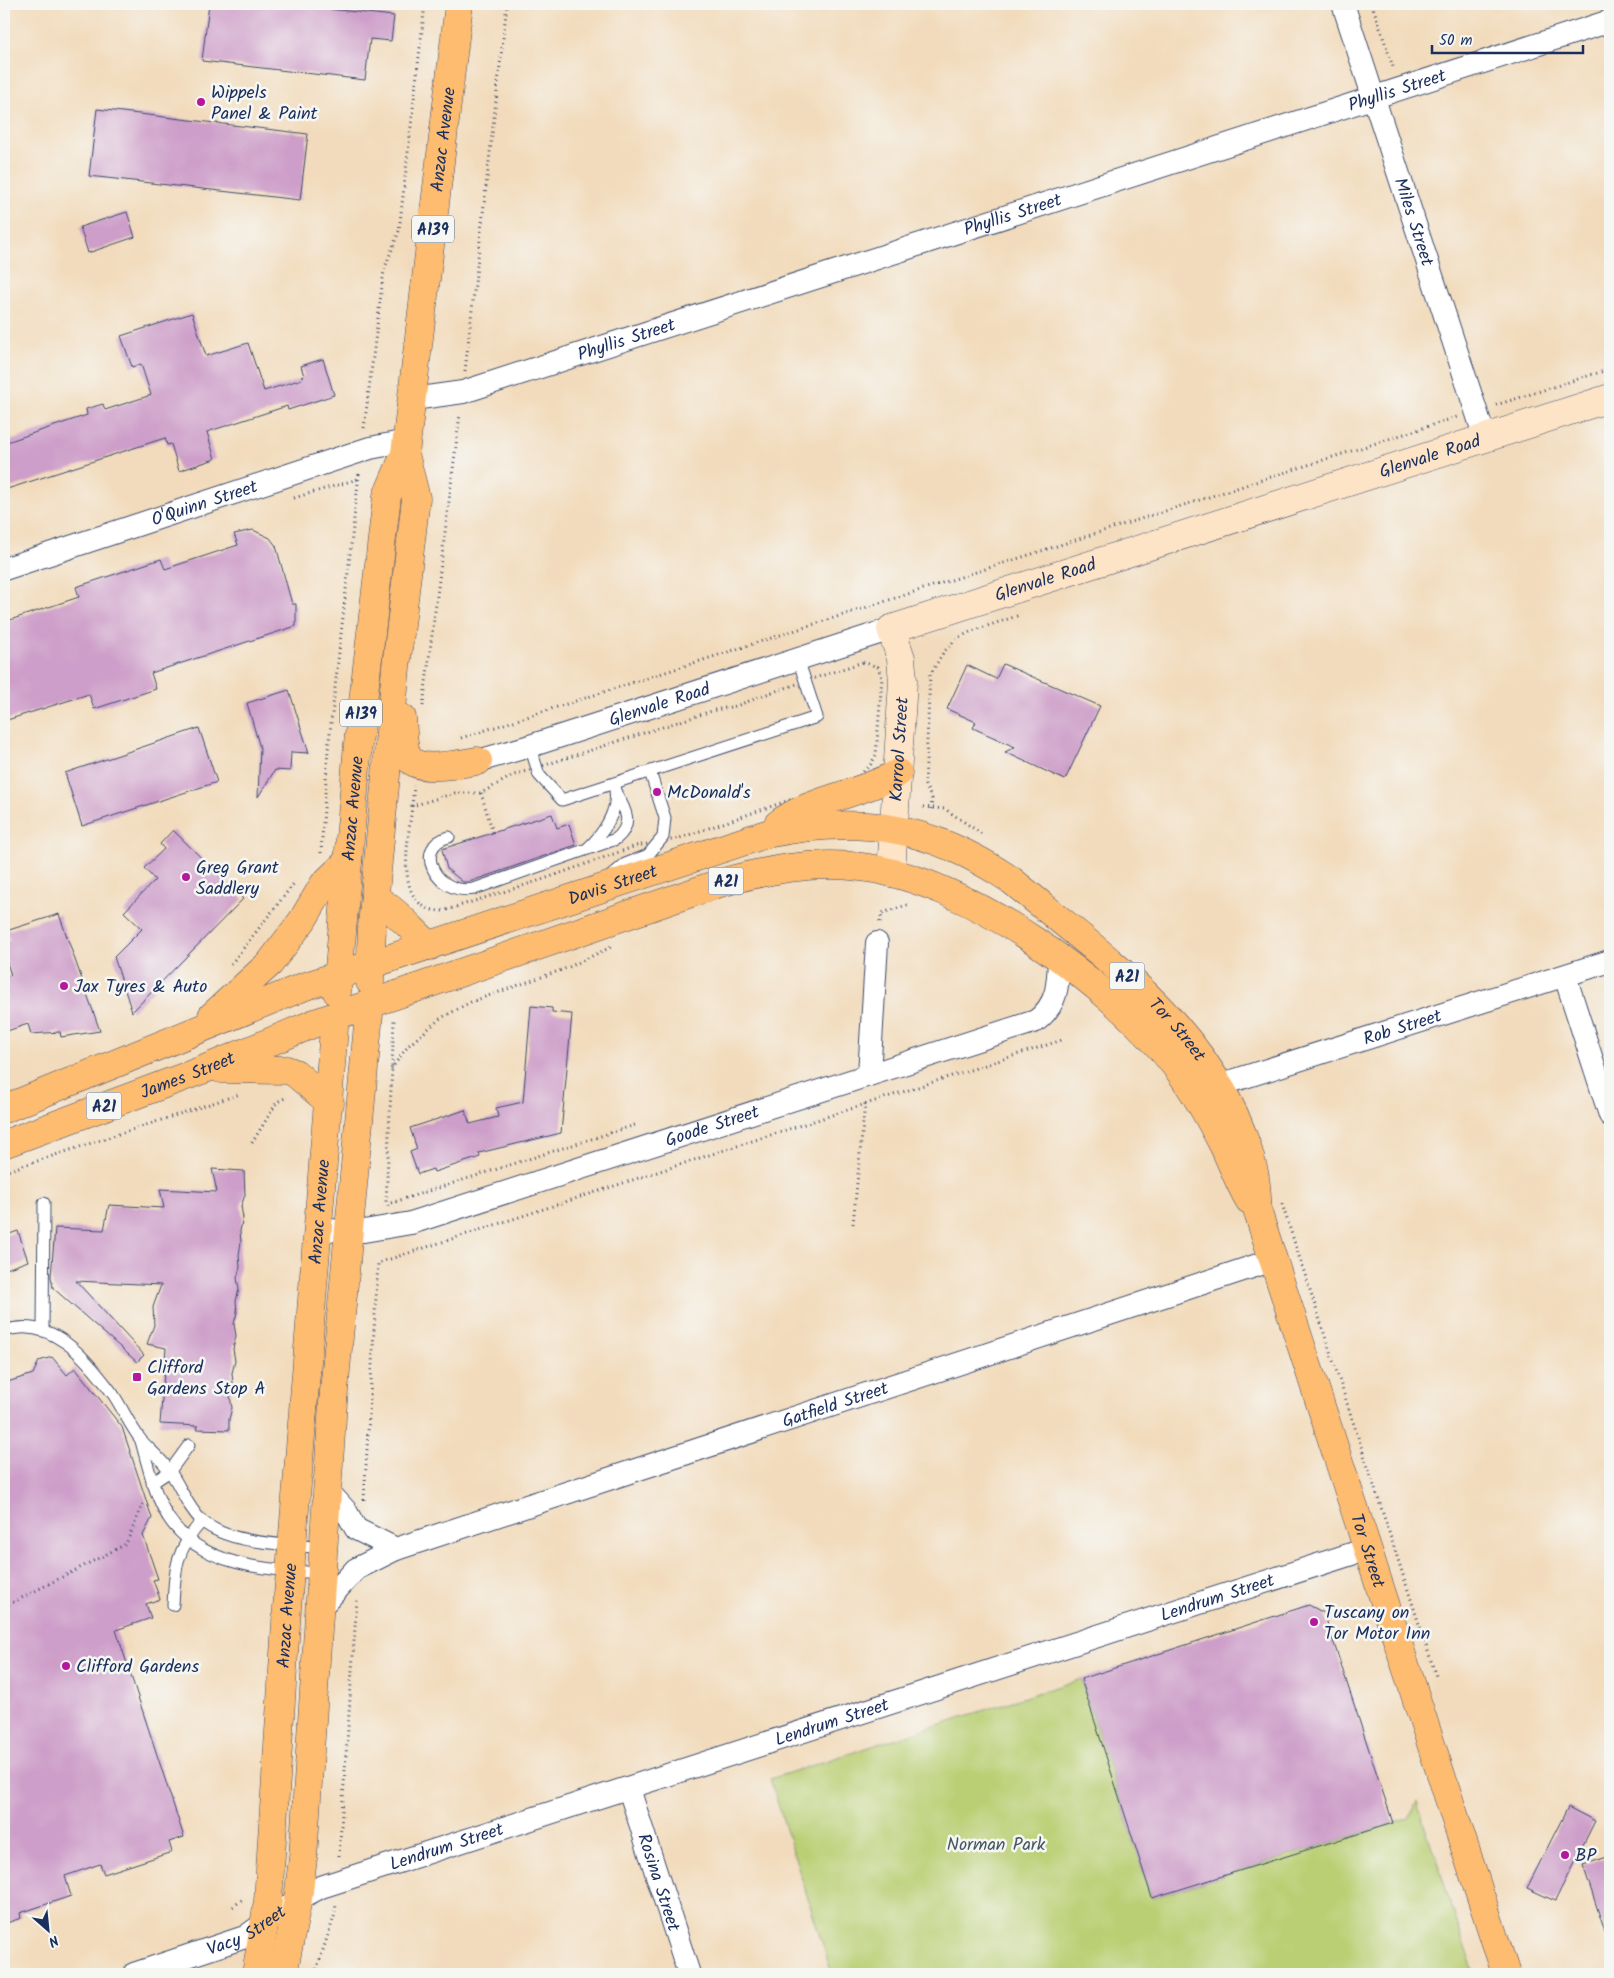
<svg xmlns="http://www.w3.org/2000/svg" width="1614" height="1978" font-family="Kalam,sans-serif">
	<style>
		.green { fill: #bacf73; stroke: #6a7f68 }
		.building { fill: #cd9ec9 }
		.lines { fill: none; stroke-linecap: round; stroke-linejoin: round }
		.lane-casing { stroke: #3b496c; stroke-width: 13 }
		.street-casing { stroke: #3b496c; stroke-width: 24 }
		.secondary-casing { stroke: #3b496c; stroke-width: 29 }
		.primary-casing { stroke: #3b496c; stroke-width: 29 }
		.highway-casing { stroke: #3b496c; stroke-width: 29 }
		.path { stroke: #3b496c; stroke-width: 3; stroke-dasharray: 1 4; stroke-linecap: butt }
		.lane { stroke: #fff; stroke-width: 11 }
		.street { stroke: #fff; stroke-width: 22 }
		.secondary { stroke: #fee4c6; stroke-width: 28 }
		.primary { stroke: #fdbc70; stroke-width: 28 }
		.highway { stroke: #fdbc70; stroke-width: 28 }
		.poi-dot { fill: #b5179e; stroke: #f6f6f2; stroke-width: 2 }
		.labels { text-anchor: middle; stroke-width: 5; stroke-linejoin: round; paint-order: stroke }
		.shield { fill: #f6f6f2; stroke: #5d6b8a; stroke-width: 1 }
		.shield-label { font-size: 16px; font-weight: bold; fill: #1b2f5e }
		.street-label { font-size: 18px; fill: #1b2f5e; stroke: #f6f6f2 }
		.poi-label { font-size: 18px; fill: #1b2f5e; stroke: #f6f6f2; text-anchor: start }
		.park-label { font-size: 18px; fill: #435763; stroke: #f6f6f2 }
	</style>
	<rect width="100%" height="100%" fill="#f6f6f2"/>
	<filter id="ink" filterUnits="userSpaceOnUse"><feTurbulence type="fractalNoise" baseFrequency=".02" numOctaves="2"/><feDisplacementMap in="SourceGraphic" scale="10" xChannelSelector="R" yChannelSelector="G"/><feConvolveMatrix kernelMatrix="1 2 1 2 8 2 1 2 1" color-interpolation-filters="sRGB"/></filter>
	<filter id="wash" filterUnits="userSpaceOnUse"><feTurbulence type="fractalNoise" baseFrequency=".0096" numOctaves="4" result="noise"/><feDisplacementMap in="SourceGraphic" scale="20" xChannelSelector="R" yChannelSelector="G"/><feGaussianBlur stdDeviation="1.12" result="paint"/><feColorMatrix in="noise" values="0 0 0 0 0 0 0 0 0 0 0 0 0 0 0 0 0 1.4 0 .05"/><feComposite in="paint" operator="in"/></filter>
	<g filter="url(#wash)">
		<rect width="100%" height="100%" fill="#f2dbbc"/>
		<polygon class="green" points="1081,1679 1152,1898 1407,1819 1417,1802 1474,1974 832,1974 770,1779"/>
		<g id="blocks">
			<g class="building">
				<polygon points="209,4 301,4 301,6 394,16 391,41 370,39 365,80 202,61"/>
				<polygon points="97,109 308,134 300,200 89,176"/>
				<polygon points="127,212 135,237 88,253 80,227"/>
				<polygon points="192,313 206,356 248,343 264,391 302,379 301,377 304,376 301,366 323,359 334,395 288,410 287,406 207,432 215,459 179,471 171,444 167,445 165,438 4,490 4,443 87,415 86,409 103,404 105,410 151,395 141,364 132,367 121,336"/>
				<polygon points="253,530 270,538 276,546 292,604 296,604 296,626 151,673 156,689 94,709 89,694 4,721 4,622 79,597 76,587 161,559 165,569 238,545 234,534"/>
				<polygon points="1003,664 1100,706 1065,780 1005,752 1015,747 973,728 976,722 947,709 967,665 996,679"/>
				<polygon points="289,690 309,753 291,752 290,771 275,770 258,797 260,748 247,703"/>
				<polygon points="199,728 217,782 82,826 65,773"/>
				<polygon points="552,814 557,828 569,824 576,845 469,882 463,882 447,869 442,849"/>
				<polygon points="173,830 243,899 132,1012 114,957 142,929 124,912 155,880 144,868 164,849 160,844"/>
				<polygon points="59,914 100,1031 61,1037 60,1032 31,1034 28,1024 4,1032 4,977 11,975 4,954 4,942 10,940 6,931"/>
				<polygon points="531,1006 552,1008 552,1012 572,1014 561,1133 479,1153 480,1157 434,1172 433,1169 418,1174 410,1152 417,1149 410,1128 465,1110 470,1124 498,1117 496,1108 523,1102"/>
				<polygon points="212,1169 244,1171 245,1195 241,1206 243,1218 240,1231 241,1242 239,1255 240,1267 237,1278 239,1289 236,1301 237,1312 234,1324 236,1336 233,1349 235,1361 232,1373 233,1383 230,1396 232,1408 229,1419 229,1430 197,1429 198,1426 160,1424 166,1348 147,1344 154,1325 153,1307 161,1285 76,1281 144,1355 137,1362 53,1288 51,1276 55,1228 104,1230 109,1205 164,1208 160,1189 217,1192"/>
				<polygon points="18,1231 28,1261 4,1270 4,1236"/>
				<polygon points="52,1357 67,1375 75,1368 122,1427 152,1518 143,1535 158,1579 153,1580 160,1599 146,1604 151,1618 116,1630 184,1837 169,1842 172,1852 104,1874 100,1864 65,1876 71,1896 20,1913 21,1918 4,1924 4,1383 33,1374 39,1361"/>
				<polygon points="1309,1605 1324,1613 1393,1823 1152,1898 1081,1679"/>
				<polygon points="1568,1807 1595,1821 1555,1901 1527,1888"/>
				<polygon points="1610,1856 1610,1937 1607,1938 1583,1865"/>
			</g>
		</g>
	</g>
	<g filter="url(#ink)">
		<use href="#blocks" fill-opacity="0" stroke="#3b496c" stroke-width="1"/>
		<g class="lines">
			<defs>
				<g id="lane">
					<polyline points="530,746 539,775 562,800 817,717 798,659"/>
					<path d="M449 837C412 846 435 896 474 889L616 839C634 824 626 810 616 793"/>
					<path d="M588 848C602 835 619 811 615 790"/>
					<polyline points="610,877 625,864 648,855 663,837 665,818 650,772"/>
					<polyline points="43,1329 44,1203"/>
					<path d="M4 1331C52 1315 87 1359 113 1394 123 1409 130 1426 141 1440 150 1450 161 1459 169 1470 181 1487 187 1507 202 1521 230 1545 288 1544 323 1548"/>
					<path d="M141 1441C148 1466 154 1494 168 1517 200 1567 269 1570 322 1573"/>
					<polyline points="152,1483 170,1471 189,1445"/>
					<path d="M173 1605C175 1567 176 1550 202 1521"/>
				</g>
				<g id="street">
					<path id="s1" d="M1343 4 1485 438"/>
					<path id="s2" d="M413 399 463 392 1610 21"/>
					<path id="s3" d="M4 569 370 448 407 441"/>
					<path id="s4" d="M478 761 530 746 891 629"/>
					<polyline points="1565,976 1610,1115"/>
					<polyline points="869,1075 877,943"/>
					<path id="s5" d="M1204 1090 1610 961"/>
					<path id="s6" d="M318 1230 364 1231 411 1223 1036 1021C1058 1004 1058 985 1059 959"/>
					<polyline points="327,1490 346,1511 356,1529 396,1549"/>
					<path id="s7" d="M320 1608 356 1569 396 1549 1273 1260"/>
					<path id="s8" d="M629 1789 689 1974"/>
					<path id="s9" d="M134 1974 245 1937 298 1899 321 1887 1367 1549"/>
				</g>
				<g id="secondary">
					<path id="s10" d="M891 873 903 681 901 658 891 629 1610 398"/>
				</g>
				<g id="primary">
					<path id="s11" d="M256 1974 268 1901 287 1608 335 1016"/>
					<polyline points="283,1974 298,1899 303,1858 333,1402 370,1003"/>
				</g>
				<g id="highway">
					<path d="M402 718C403 729 403 743 406 753 414 776 460 763 478 761"/>
					<path d="M778 824C808 800 862 794 898 773"/>
					<path d="M375 898C396 910 411 929 430 946"/>
					<polyline points="370,982 372,926 396,667 416,498 405,454"/>
					<path id="s12" d="M337 992 358 744 387 496 405 454 459 4"/>
					<polyline points="212,1016 270,963 302,921 324,884 348,861"/>
					<polyline points="221,1069 287,1070 295,1073 330,1103"/>
					<path id="s13" d="M4 1109 303 987 766 834C861 815 929 825 1011 880 1110 962 1223 1038 1254 1172 1257 1185 1257 1200 1258 1213L1506 1974"/>
					<path id="s14" d="M4 1144 205 1069 315 1023 720 883C767 870 812 861 861 867 967 879 1113 985 1177 1068 1196 1093 1211 1121 1225 1149 1233 1166 1239 1183 1249 1200"/>
				</g>
			</defs>
			<use href="#lane" class="lane-casing"/>
			<use href="#street" class="street-casing"/>
			<use href="#secondary" class="secondary-casing"/>
			<use href="#primary" class="primary-casing"/>
			<use href="#highway" class="highway-casing"/>
			<g class="path">
				<polyline points="1372,4 1394,70"/>
				<polyline points="465,371 507,4"/>
				<polyline points="1496,405 1610,369"/>
				<polyline points="364,428 384,270 399,231 425,4"/>
				<polyline points="294,498 358,479"/>
				<path d="M863 662 878 667 882 678 876 755 871 764 859 776 677 839 636 846 544 879 443 911C391 911 409 839 412 806L455 793H481L514 775 715 710 736 706 767 694Z"/>
				<polyline points="423,706 460,414"/>
				<polyline points="461,738 1457,417"/>
				<polyline points="481,793 493,833"/>
				<polyline points="412,806 414,786"/>
				<polyline points="923,807 945,809 982,834"/>
				<polyline points="931,809 932,799 925,785 930,675 943,653 956,639 972,631 1020,615"/>
				<polyline points="321,853 328,750 359,474"/>
				<polyline points="880,922 882,913 910,904"/>
				<polyline points="231,964 295,882"/>
				<polyline points="391,1069 409,1045 441,1018 471,1002 567,968 611,947"/>
				<polyline points="252,1143 277,1102 287,1097"/>
				<polyline points="4,1172 240,1094"/>
				<polyline points="391,1203 635,1125"/>
				<polyline points="1282,1204 1436,1676"/>
				<polyline points="388,1206 386,1202 394,1020"/>
				<polyline points="853,1224 865,1103"/>
				<polyline points="364,1500 378,1263 1062,1040"/>
				<polyline points="4,1607 126,1544 143,1504"/>
				<polyline points="339,1856 357,1599"/>
				<polyline points="233,1907 244,1898"/>
				<polyline points="315,1974 335,1914 336,1903"/>
			</g>
			<use href="#lane" class="lane"/>
			<use href="#street" class="street"/>
			<use href="#secondary" class="secondary"/>
			<use href="#primary" class="primary"/>
			<use href="#highway" class="highway"/>
		</g>
	</g>
	<g class="poi-dot">
		<circle cx="201" cy="102" r="5"/>
		<circle cx="657" cy="792" r="5"/>
		<circle cx="186" cy="877" r="5"/>
		<circle cx="64" cy="986" r="5"/>
		<rect x="132" y="1372" width="10" height="10" rx="2.5"/>
		<circle cx="1314" cy="1622" r="5"/>
		<circle cx="66" cy="1666" r="5"/>
		<circle cx="1565" cy="1855" r="5"/>
	</g>
	<g class="labels">
		<g class="shield">
			<rect x="412" y="215.5" width="42" height="27" rx="4"/>
			<rect x="340" y="699.5" width="42" height="27" rx="4"/>
			<rect x="708.5" y="867.5" width="35" height="27" rx="4"/>
			<rect x="1109.5" y="962.5" width="35" height="27" rx="4"/>
			<rect x="86.5" y="1092.5" width="35" height="27" rx="4"/>
		</g>
		<g class="shield-label">
			<text x="433" y="235">A139</text>
			<text x="361" y="719">A139</text>
			<text x="726" y="887">A21</text>
			<text x="1127" y="982">A21</text>
			<text x="104" y="1112">A21</text>
		</g>
		<g class="street-label">
			<text dy="6" stroke="none"><textPath href="#s2" startOffset="1032">Phyllis Street</textPath></text>
			<text dy="6" stroke="none"><textPath href="#s12" startOffset="861">Anzac Avenue</textPath></text>
			<text dy="6" stroke="none"><textPath href="#s2" startOffset="628">Phyllis Street</textPath></text>
			<text dy="6" stroke="none"><textPath href="#s1" startOffset="229">Miles Street</textPath></text>
			<text dy="6" stroke="none"><textPath href="#s2" startOffset="222">Phyllis Street</textPath></text>
			<text dy="6" stroke="none"><textPath href="#s10" startOffset="812">Glenvale Road</textPath></text>
			<text dy="6" stroke="none"><textPath href="#s3" startOffset="211">O'Quinn Street</textPath></text>
			<text dy="6" stroke="none"><textPath href="#s10" startOffset="408">Glenvale Road</textPath></text>
			<text dy="6" stroke="none"><textPath href="#s4" startOffset="190">Glenvale Road</textPath></text>
			<text dy="6" stroke="none"><textPath href="#s10" startOffset="124">Karrool Street</textPath></text>
			<text dy="6" stroke="none"><textPath href="#s12" startOffset="184">Anzac Avenue</textPath></text>
			<text dy="6" stroke="none"><textPath href="#s13" startOffset="649">Davis Street</textPath></text>
			<text dy="6" stroke="none"><textPath href="#s5" startOffset="208">Rob Street</textPath></text>
			<text dy="6" stroke="none"><textPath href="#s13" startOffset="1292">Tor Street</textPath></text>
			<text dy="6" stroke="none"><textPath href="#s14" startOffset="196">James Street</textPath></text>
			<text dy="6" stroke="none"><textPath href="#s6" startOffset="410">Goode Street</textPath></text>
			<text dy="6" stroke="none"><textPath href="#s11" startOffset="765">Anzac Avenue</textPath></text>
			<text dy="6" stroke="none"><textPath href="#s7" startOffset="560">Gatfield Street</textPath></text>
			<text dy="6" stroke="none"><textPath href="#s13" startOffset="1852">Tor Street</textPath></text>
			<text dy="6" stroke="none"><textPath href="#s9" startOffset="1150">Lendrum Street</textPath></text>
			<text dy="6" stroke="none"><textPath href="#s11" startOffset="360">Anzac Avenue</textPath></text>
			<text dy="6" stroke="none"><textPath href="#s9" startOffset="745">Lendrum Street</textPath></text>
			<text dy="6" stroke="none"><textPath href="#s9" startOffset="340">Lendrum Street</textPath></text>
			<text dy="6" stroke="none"><textPath href="#s8" startOffset="98">Rosina Street</textPath></text>
			<text dy="6" stroke="none"><textPath href="#s9" startOffset="121">Vacy Street</textPath></text>
		</g>
		<g class="poi-label">
			<text x="211" y="98">Wippels<tspan x="211" dy="21">Panel &amp; Paint</tspan></text>
			<text x="667" y="798">McDonald's</text>
			<text x="196" y="873">Greg Grant<tspan x="196" dy="21">Saddlery</tspan></text>
			<text x="74" y="992">Jax Tyres &amp; Auto</text>
			<text x="147" y="1373">Clifford<tspan x="147" dy="21">Gardens Stop A</tspan></text>
			<text x="1324" y="1618">Tuscany on<tspan x="1324" dy="21">Tor Motor Inn</tspan></text>
			<text x="76" y="1672">Clifford Gardens</text>
			<text x="1575" y="1861">BP</text>
		</g>
		<g class="park-label">
			<text x="996" y="1850">Norman Park</text>
		</g>
	</g>
	<rect width="1614" height="1978" fill="none" stroke="#f6f6f2" stroke-width="20"/>
	<g transform="translate(48 1930) rotate(153)" stroke="#f6f6f2" stroke-width="4" paint-order="stroke">
	<path d="M0-4L9 19L0 12L-9 19Z" fill="#1b2f5e"/>
	<text y="-8" font-size="14" font-weight="bold" text-anchor="middle" fill="#1b2f5e">N</text>
	</g>
	<path d="M1432 45v8h151v-8" fill="none" stroke="#1b2f5e" stroke-width="2.5"/>
	<text x="1439" y="45" font-size="15" fill="#1b2f5e" stroke="#f6f6f2" stroke-width="4" paint-order="stroke">50 m</text>
</svg>
